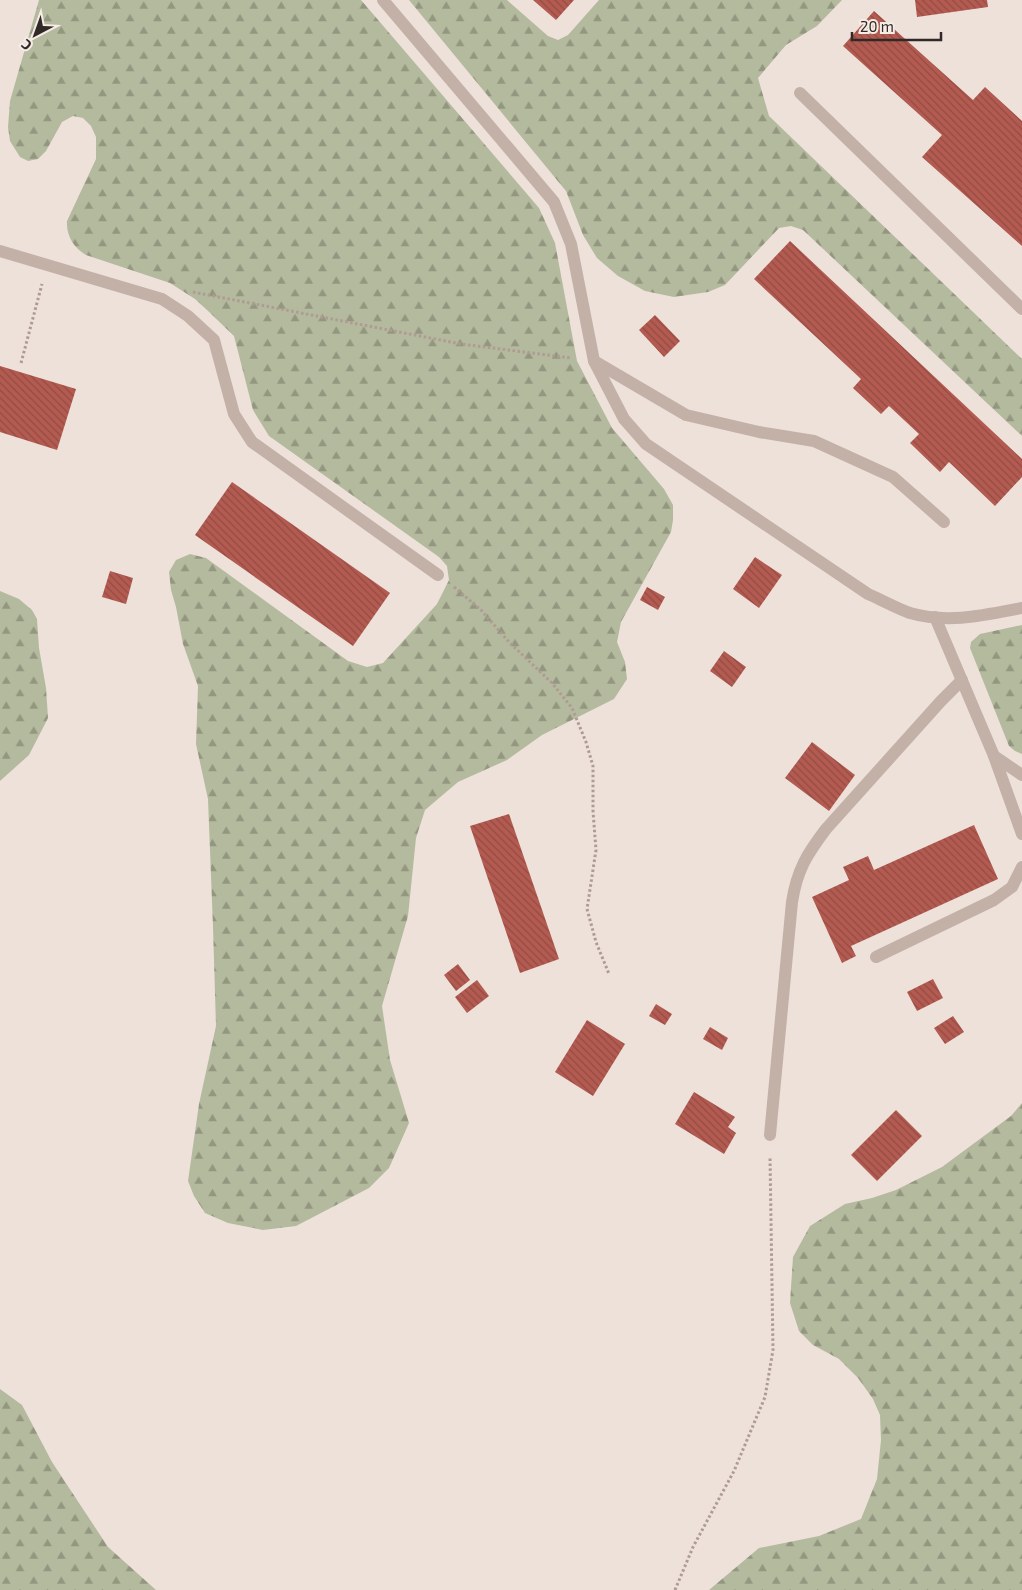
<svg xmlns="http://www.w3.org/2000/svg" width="1022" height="1590" font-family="'Exo 2',sans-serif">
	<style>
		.forest { fill: url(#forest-firs) }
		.building { fill: url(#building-back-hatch) }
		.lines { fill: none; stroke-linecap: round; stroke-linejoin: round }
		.path { stroke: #af9b93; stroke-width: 3; stroke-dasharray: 2.5 2.5; stroke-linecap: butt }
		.service { stroke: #c3b1a8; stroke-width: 12 }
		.minor { stroke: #c3b1a8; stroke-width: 12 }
	</style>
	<defs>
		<pattern id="forest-firs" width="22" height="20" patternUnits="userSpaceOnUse" patternTransform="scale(1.25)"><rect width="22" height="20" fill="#b4ba9d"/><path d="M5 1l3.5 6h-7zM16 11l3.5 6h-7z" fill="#939780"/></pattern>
		<pattern id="building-back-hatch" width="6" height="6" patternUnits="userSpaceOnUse" patternTransform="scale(1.25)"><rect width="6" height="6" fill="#b45b51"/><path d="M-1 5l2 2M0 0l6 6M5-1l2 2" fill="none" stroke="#934b43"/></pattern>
	</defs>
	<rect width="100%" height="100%" fill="#ede1da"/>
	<g class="forest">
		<path d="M39 0H361L539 208 555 243 577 361 612 428 664 489 673 505V520L671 532 621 622 617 642 625 662 627 679 614 699 542 735 507 760 458 782 425 810 416 838 408 916 382 1006 390 1060 409 1123 389 1168 369 1188 296 1226 263 1230 228 1223 205 1213 194 1196 188 1181 199 1104 216 1026 213 927 208 799 196 744 198 686 183 644 176 607 171 590 169 572 176 560 190 554 206 558 348 661 367 667 383 663 437 604 449 580 447 566 439 557 269 436 253 410 234 336 207 310 195 299 170 283 86 255C74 248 66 236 67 221L96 159V137L91 126 83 118 73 116 62 122 46 151 38 159 28 161 20 157 10 141 8 127 10 101Z"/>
		<polygon points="409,0 507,0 548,36 558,40 568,35 599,0 842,0 817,26 786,45 758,78 769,116 1022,359 1022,436 803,230 791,226 779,228 725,285 708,292 674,297 645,291 618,276 597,258 583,235 566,191"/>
		<polygon points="0,591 19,599 32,610 37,619 39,648 46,688 48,718 29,755 0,781"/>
		<polygon points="1022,625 1022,754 1015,751 1009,746 970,648 971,642 980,634"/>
		<polygon points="1022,1103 1022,1590 709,1590 759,1548 819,1536 861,1519 877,1479 881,1440 880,1415 873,1399 858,1378 839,1359 813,1345 799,1331 790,1303 793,1257 810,1226 845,1204 872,1198 896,1190 942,1167 1011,1116"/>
		<polygon points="0,1389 22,1405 52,1462 108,1547 156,1590 0,1590"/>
	</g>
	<g class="building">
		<polygon points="533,0 574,0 556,20"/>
		<polygon points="915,0 987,0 988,7 917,17"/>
		<polygon points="874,11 973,100 985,87 1022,121 1022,246 922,157 942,135 843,46"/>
		<polygon points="790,241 1022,459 1022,477 995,506 949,462 940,472 910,443 919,434 889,406 881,414 853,388 861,379 754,279"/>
		<polygon points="655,315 680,341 664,357 639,330"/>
		<polygon points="0,366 76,389 57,450 0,432"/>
		<polygon points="232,482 390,593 353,646 195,535"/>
		<polygon points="755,557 782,575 759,608 733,589"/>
		<polygon points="110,571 133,578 126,604 102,597"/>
		<polygon points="647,587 665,597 658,610 640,600"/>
		<polygon points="724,651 746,667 732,687 710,671"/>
		<polygon points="812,742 855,775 829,811 785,778"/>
		<polygon points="509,814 559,959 520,973 470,826"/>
		<polygon points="974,825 998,879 851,946 856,956 842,963 812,897 849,880 843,867 868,856 874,870"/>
		<polygon points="458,964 470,980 456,991 444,975"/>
		<polygon points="933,979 943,998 917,1011 907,992"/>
		<polygon points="477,980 489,996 467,1013 455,997"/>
		<polygon points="656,1004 672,1014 665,1025 649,1016"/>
		<polygon points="953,1016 964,1032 945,1044 934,1028"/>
		<polygon points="587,1020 625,1044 593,1096 555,1072"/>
		<polygon points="710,1027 728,1038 722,1050 703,1039"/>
		<polygon points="694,1092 735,1117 728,1127 736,1133 724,1154 675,1124"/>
		<polygon points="896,1110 922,1136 877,1181 851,1155"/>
	</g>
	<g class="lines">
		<g class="path">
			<polyline points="193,292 461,344 571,358"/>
			<polyline points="21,363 42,284"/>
			<polyline points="454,587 481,610 509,642 552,683 572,708 586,742 593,766 593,811 596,850 587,909 596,942 609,974"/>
			<polyline points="675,1590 693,1547 734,1471 765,1397 773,1350 770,1156"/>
		</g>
		<g class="service">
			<polyline points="0,251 162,299 188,316 214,340 234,414 252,442 438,575"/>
			<polyline points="594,361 686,415 759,432 814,441 893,477 944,522"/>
			<polyline points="935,617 994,756 1022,775"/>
			<polyline points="994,756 1022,834"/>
			<polyline points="876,957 994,900 1012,887 1022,867"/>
			<path d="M770 1135 792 902C797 870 807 854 826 829L941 701 962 680"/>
		</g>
		<g class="minor">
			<path d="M383 0 554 202 571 244 594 361 624 419 646 444 868 594C882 600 896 608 910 613 948 624 985 615 1022 608"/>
			<polyline points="800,93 1022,309"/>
		</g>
	</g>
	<g transform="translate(35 35) rotate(221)" stroke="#f6ece6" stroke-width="4" paint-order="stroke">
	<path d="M0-4L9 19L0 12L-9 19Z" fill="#312927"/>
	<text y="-8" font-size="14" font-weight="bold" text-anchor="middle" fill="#312927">С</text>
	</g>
	<path d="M852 32v8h89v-8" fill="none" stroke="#312927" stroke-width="2.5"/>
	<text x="860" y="32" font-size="15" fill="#312927" stroke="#f6ece6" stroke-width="4" paint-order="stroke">20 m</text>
</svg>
